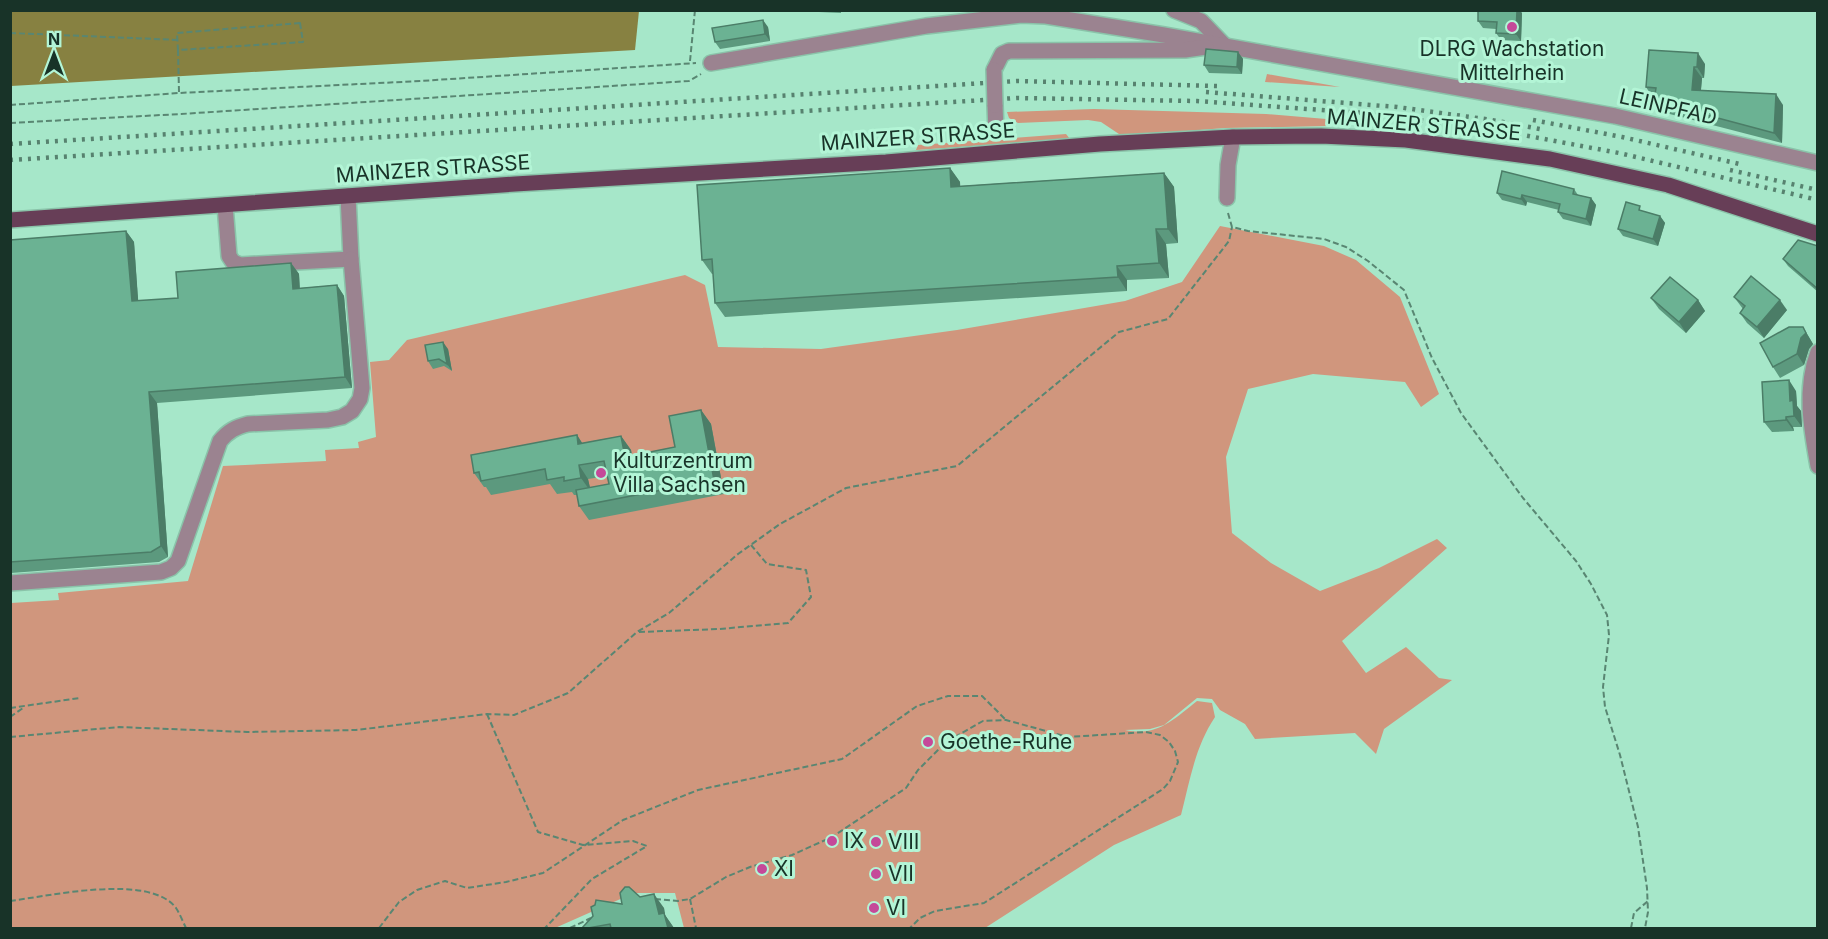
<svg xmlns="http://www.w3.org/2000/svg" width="1828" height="939" font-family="Inter,sans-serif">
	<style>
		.green { fill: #d0967d }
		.water { fill: #878141 }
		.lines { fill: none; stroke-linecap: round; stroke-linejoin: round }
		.minor-casing { stroke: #8ac3a9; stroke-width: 18 }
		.major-casing { stroke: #8ac3a9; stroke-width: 18 }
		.path { stroke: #598672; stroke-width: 2; stroke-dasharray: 6 3; stroke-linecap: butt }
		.minor { stroke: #9b8390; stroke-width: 15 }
		.major { stroke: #673e57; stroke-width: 15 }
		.rail { stroke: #57826f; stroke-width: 4.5; stroke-dasharray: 3 6; stroke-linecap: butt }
		.minor-bridge-casing { stroke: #8ac3a9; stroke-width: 18; stroke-linecap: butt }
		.minor-bridge { stroke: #9b8390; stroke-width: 15 }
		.wall { fill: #5c997e; fill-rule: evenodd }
		.shaded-wall { fill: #4b7d67 }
		.building { fill: #6bb293; stroke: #4b7d67; stroke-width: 1.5 }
		.poi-dot { fill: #c54999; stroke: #b3f5d6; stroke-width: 2 }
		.labels { text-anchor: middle; stroke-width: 6; stroke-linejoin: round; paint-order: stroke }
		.poi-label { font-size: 21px; fill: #183328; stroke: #b3f5d6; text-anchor: start }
		.street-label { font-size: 21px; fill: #183328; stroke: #b3f5d6 }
	</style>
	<rect width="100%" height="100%" fill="#a6e7c9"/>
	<g class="green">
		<polygon points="1267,74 1340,87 1265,82"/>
		<polygon points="1094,109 1266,114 1350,121 1329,126 1225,128 1122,136 1101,122 1088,120 1018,123 1009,118 1007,112"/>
		<polygon points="1066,134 1070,139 916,150 918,145"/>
		<path d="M1220 226 1324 246 1356 260 1400 297 1439 394 1421 407 1405 382 1313 374 1248 389 1226 457 1232 533 1271 563 1320 591 1379 568 1437 539 1447 548 1342 641 1366 673 1406 647 1439 678 1452 680 1384 729 1376 754 1355 733 1255 739 1245 724 1220 710 1212 699 1197 698 1164 725 1150 729 1125 730C1157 737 1173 720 1197 701L1212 703 1215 717C1195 747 1190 780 1181 815L1114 845 985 928H684L675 893H634L555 928H11V603L59 600 58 593 188 581 223 466 326 461 325 450 359 448 358 442 376 437 370 362 389 360 407 340 685 275 705 285 718 347 821 349 957 330 1125 301 1182 282Z"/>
	</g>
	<polygon class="water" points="11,10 639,10 639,11 635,50 11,86"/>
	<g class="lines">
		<defs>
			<g id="minor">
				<polyline points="1174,10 1201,21 1224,45"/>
				<polyline points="711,63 926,26 1021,15 1046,16 1164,35 1615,116 1818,163"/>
				<polyline points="994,70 1002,54 1009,51 1185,50 1206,47"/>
				<polyline points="995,105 996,132"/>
				<polyline points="1227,198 1228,165 1233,137"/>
				<polyline points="225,205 229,256 233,262 240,265 351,259 348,196"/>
				<path d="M1818 352C1804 389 1811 428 1818 466"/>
				<path d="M10 583 161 572 171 568 178 561 220 441C228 431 236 427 248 424L328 420 342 417 352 411 360 399 362 388 351 259"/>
			</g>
			<polyline id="major" points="10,220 515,184 886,162 1100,144 1233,137 1321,136 1406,140 1550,159 1668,185 1818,234"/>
		</defs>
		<use href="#minor" class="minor-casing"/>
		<use href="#major" class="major-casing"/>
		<g class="path">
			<polygon points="300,23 303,42 178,50 177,33"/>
			<polyline points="10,33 178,40"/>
			<polyline points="178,50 179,92"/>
			<polyline points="690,61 695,10"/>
			<polyline points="10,105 179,93 420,81 696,63"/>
			<polyline points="10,123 181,114 689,81 701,74"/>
			<polyline points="1228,213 1232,227 1248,231 1324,239 1346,247 1368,261 1404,290 1432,358 1461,413 1523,498 1576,561 1591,584 1607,615 1609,635 1603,687 1605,707 1620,755 1638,827 1647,888 1648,912 1645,928"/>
			<polyline points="639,632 719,629 788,623 811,597 806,570 767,564 751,545"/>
			<polyline points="10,708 80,698"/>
			<polyline points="487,714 538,832 583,845 633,841 647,846 592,879 545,928"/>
			<polyline points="10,717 23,708"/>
			<polyline points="10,737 119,727 247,732 356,730 487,714 514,715 568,693 637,632 669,613 738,554 780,524 846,488 957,466 1119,332 1168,319 1229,241 1232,227"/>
			<polyline points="655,899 678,901 690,899 726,877 750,867 792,855 832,837 906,788 918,770 946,742 983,721 1006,720 1068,737 1146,732 1160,735 1169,742 1175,751 1178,762 1170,781 1163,789 984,903 935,911 920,918 910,928"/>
			<polyline points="690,899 696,928"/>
			<path d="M10 901C49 896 150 873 176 908 180 914 183 922 186 928"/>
			<polyline points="379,928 399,902 417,890 445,881 467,888 506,882 543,873 623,820 698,790 842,759 917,706 948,696 982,696 1005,719"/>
			<polyline points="570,928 591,918"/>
			<polyline points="1631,928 1634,913 1648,901"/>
		</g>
		<use href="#minor" class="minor"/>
		<use href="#major" class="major"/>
		<g class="rail">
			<polyline points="1206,92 1397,107 1492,120 1545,130"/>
			<polyline points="1533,120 1622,137 1744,165"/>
			<polyline points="10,144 1017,81 1217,86"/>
			<polyline points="10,160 1017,98 1197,101 1363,113 1491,129 1619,153 1818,200"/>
			<polyline points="1730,170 1818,190"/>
		</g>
		<defs>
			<polyline id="minor-bridge" points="994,70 995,105"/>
		</defs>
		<use href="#minor-bridge" class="minor-bridge-casing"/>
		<use href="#minor-bridge" class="minor-bridge"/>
	</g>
	<g class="wall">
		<polygon points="818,10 841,10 841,13 819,12"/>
		<polygon points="1522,13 1521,41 1501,40 1496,33 1496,29 1483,28 1478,21"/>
		<polygon points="768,27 770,41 720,49 715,42"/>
		<polygon points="1649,50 1705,64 1704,78 1702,78 1701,90 1783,105 1782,143 1662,112 1654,101 1655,98 1653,98 1646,87"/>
		<polygon points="1238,52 1243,59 1242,74 1209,73 1204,65"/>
		<polygon points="950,168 960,182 960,186 1164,173 1174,187 1178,243 1166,244 1169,278 1127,280 1127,291 725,317 715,303 713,274 712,274 702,260"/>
		<polygon points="1574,189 1578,195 1591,198 1596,205 1591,226 1563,219 1558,212 1559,210 1527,202 1526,206 1502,200 1497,193"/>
		<polygon points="1643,211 1660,216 1665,223 1658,246 1623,236 1618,229"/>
		<polygon points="126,231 134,242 138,301 178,298 291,263 299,274 300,288 337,285 344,296 352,388 157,403 168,557 159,562 11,573 10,240"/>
		<polygon points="1818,246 1818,292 1788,266 1783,259"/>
		<polygon points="1734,297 1787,310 1764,338 1747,323 1740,313 1743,309"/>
		<polygon points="1651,298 1698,300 1705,311 1686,333 1659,309"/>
		<polygon points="1803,327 1813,344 1809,349 1804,365 1780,378 1773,367"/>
		<polygon points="448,349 452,371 444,366 433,369 428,361"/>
		<polygon points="1796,391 1797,406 1801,411 1802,427 1793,427 1794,431 1772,432 1764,422"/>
		<path d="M701 410 711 424 724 494 589 520 579 506 577 495H574L572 492 557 494 550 484 491 495 486 487H484L474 473 577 435 582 443 621 436 631 450 632 456 675 447ZM607 476 609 484 590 488 588 479Z"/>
		<polygon points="640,897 664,908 665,915 674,928 588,928 593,916 595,905 622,904"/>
	</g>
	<g class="shaded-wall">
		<polygon points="1517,10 1520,10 1522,13 1521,41 1516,34"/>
		<polygon points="763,20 768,27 770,41 765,34"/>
		<polygon points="1238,52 1243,59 1242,74 1237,67"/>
		<polygon points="1698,53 1705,64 1704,78 1697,67"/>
		<polygon points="1694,67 1702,78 1700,100 1692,90"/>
		<polygon points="1776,94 1783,105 1782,143 1774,133"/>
		<polygon points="950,168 960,182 961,201 951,187"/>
		<polygon points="1164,173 1174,187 1178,243 1168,229"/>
		<polygon points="1522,195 1527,202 1526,206 1521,199"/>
		<polygon points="1591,198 1596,205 1591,226 1586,219"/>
		<polygon points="1660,216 1665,223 1658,246 1653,239"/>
		<polygon points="1156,229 1166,244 1169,278 1159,263"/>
		<polygon points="126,231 134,242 139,312 132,301"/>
		<polygon points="291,263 299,274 300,299 293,289"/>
		<polygon points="1117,266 1127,280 1127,291 1118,277"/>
		<polygon points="337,285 344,296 352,388 345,377"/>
		<polygon points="1698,300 1705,311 1686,333 1679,322"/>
		<polygon points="1780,300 1787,310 1764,338 1757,327"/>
		<polygon points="1803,327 1813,344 1809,349 1804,365 1797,354"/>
		<polygon points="443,342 448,349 452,371 447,364"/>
		<polygon points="1789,380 1796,391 1797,406 1801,411 1802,427 1794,416 1790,401"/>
		<polygon points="149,392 157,403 168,557 161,546"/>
		<polygon points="701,410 711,424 724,494 714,480"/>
		<polygon points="1786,417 1793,427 1794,431 1786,420"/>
		<polygon points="577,435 586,449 578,444"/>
		<polygon points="621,436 631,450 635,471 625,457"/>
		<polygon points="579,465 588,479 591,492 581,478"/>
		<polygon points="654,894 664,908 665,915 674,928 668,928 659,914"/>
	</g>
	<g class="building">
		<polygon points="1478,10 1517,10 1516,34 1496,33 1497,22 1478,21"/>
		<polygon points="763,20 765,34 715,42 712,28"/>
		<polygon points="1206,49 1238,52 1237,67 1204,65"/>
		<polygon points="1649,50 1698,53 1697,67 1694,67 1692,90 1776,94 1774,133 1654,101 1656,88 1646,87"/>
		<polygon points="950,168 951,187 1164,173 1168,229 1156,229 1159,263 1117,266 1118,277 715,303 712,259 702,260 697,185"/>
		<polygon points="1502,171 1574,189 1573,194 1591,198 1586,219 1558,212 1560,204 1522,195 1521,199 1497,193"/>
		<polygon points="1626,202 1640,206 1639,210 1660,216 1653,239 1618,229"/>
		<polygon points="126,231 132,301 178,298 176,272 291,263 293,289 337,285 345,377 149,392 161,546 151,552 10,562 10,240"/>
		<polygon points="1798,240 1818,246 1818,289 1783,259"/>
		<polygon points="1751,276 1780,300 1757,327 1740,313 1745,306 1734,297"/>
		<polygon points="1670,277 1698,300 1679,322 1651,298"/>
		<polygon points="1789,327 1803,327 1806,333 1801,338 1797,354 1773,367 1760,343"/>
		<polygon points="443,342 447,364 439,359 428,361 425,345"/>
		<polygon points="1789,380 1790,401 1793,400 1794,416 1786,417 1786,420 1764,422 1762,382"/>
		<polygon points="701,410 714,480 579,506 576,490 609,484 604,461 579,465 581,478 564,481 564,477 547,480 545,469 481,481 479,472 474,473 471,455 577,435 578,444 621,436 625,457 675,447 669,416"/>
		<polygon points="625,887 629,887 640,897 654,894 659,914 664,913 668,928 611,928 610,924 588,928 582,928 593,916 591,907 595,905 596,900 622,904 620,893"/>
	</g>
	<g class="poi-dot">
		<circle cx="1512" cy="27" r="6"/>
		<circle cx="601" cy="473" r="6"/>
		<circle cx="928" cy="742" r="6"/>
		<circle cx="832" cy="841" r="6"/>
		<circle cx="876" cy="842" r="6"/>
		<circle cx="762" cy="869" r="6"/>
		<circle cx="876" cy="874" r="6"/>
		<circle cx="874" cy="908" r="6"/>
	</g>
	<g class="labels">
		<g class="poi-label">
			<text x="1512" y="56" text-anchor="middle">DLRG Wachstation<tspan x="1512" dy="24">Mittelrhein</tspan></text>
			<text x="613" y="468">Kulturzentrum<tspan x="613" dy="24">Villa Sachsen</tspan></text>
			<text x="940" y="749">Goethe-Ruhe</text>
			<text x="844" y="848">IX</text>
			<text x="888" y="849">VIII</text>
			<text x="774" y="876">XI</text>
			<text x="888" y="881">VII</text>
			<text x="886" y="915">VI</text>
		</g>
		<g class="street-label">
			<text transform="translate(1668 107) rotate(13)" y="7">LEINPFAD</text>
			<text transform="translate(1424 125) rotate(5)" y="7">MAINZER STRASSE</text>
			<text transform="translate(918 137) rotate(-4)" y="7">MAINZER STRASSE</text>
			<text transform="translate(433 169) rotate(-4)" y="7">MAINZER STRASSE</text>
		</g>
	</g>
	<rect width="1828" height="939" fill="none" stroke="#183328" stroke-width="24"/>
	<g transform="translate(54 54)" stroke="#b3f5d6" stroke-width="4.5" paint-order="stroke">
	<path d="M0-4.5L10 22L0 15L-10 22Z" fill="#183328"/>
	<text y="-9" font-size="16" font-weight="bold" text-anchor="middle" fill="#183328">N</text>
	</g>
</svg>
